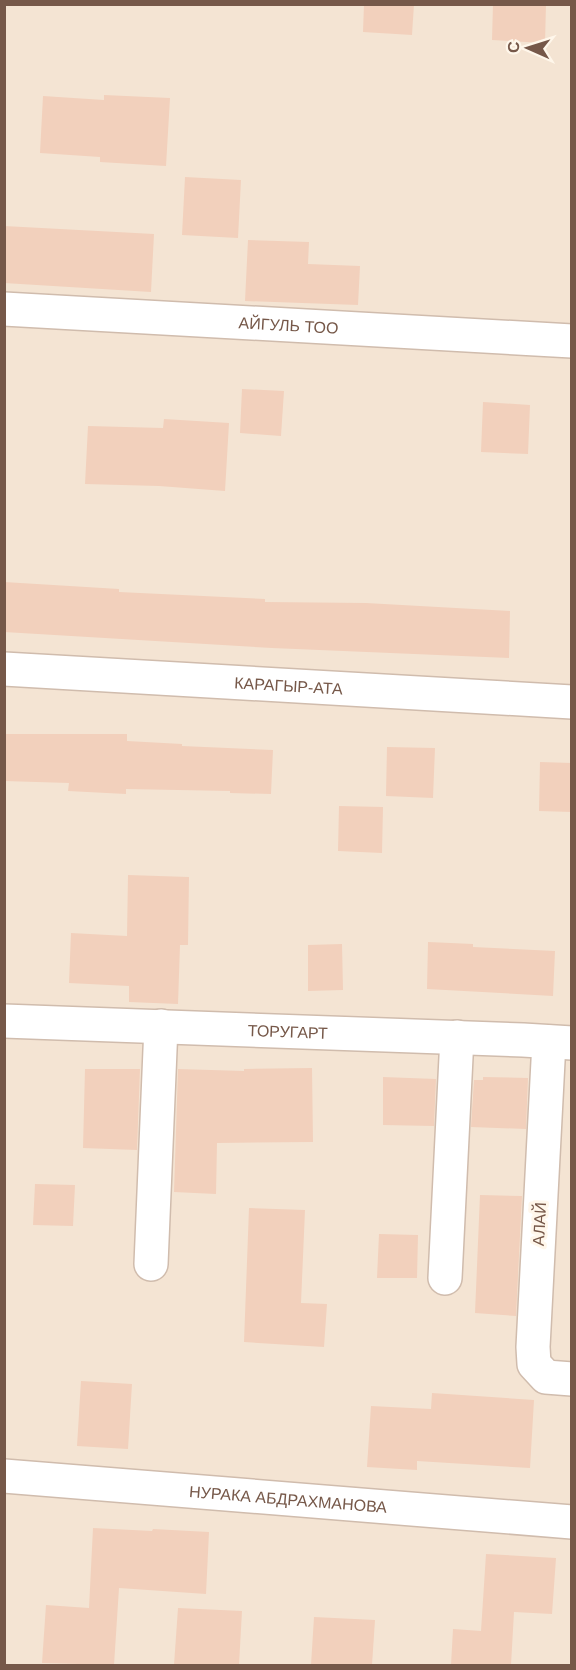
<svg xmlns="http://www.w3.org/2000/svg" width="576" height="1670" font-family="Arial,sans-serif">
	<style>
		.residential { fill: #f4e4d3 }
		.building { fill: #f2d0bc }
		.lines { fill: none; stroke-linecap: round; stroke-linejoin: round }
		.minor-casing { stroke: #d0bcad; stroke-width: 36 }
		.minor { stroke: #fff; stroke-width: 33 }
		.labels { text-anchor: middle; stroke-width: 6; stroke-linejoin: round; paint-order: stroke }
		.street-label { font-size: 16px; fill: #765849; stroke: #fff7eb }
	</style>
	<rect width="100%" height="100%" fill="#fdf3e4"/>
	<rect class="residential" x="5" y="5" width="566" height="1660"/>
	<g class="building">
		<polygon points="364,4 414,4 412,35 363,32"/>
		<polygon points="493,4 546,4 545,43 492,40"/>
		<polygon points="104,95 170,98 166,166 100,162 100,157 40,153 43,96 104,100"/>
		<polygon points="185,177 241,180 238,238 182,235"/>
		<polygon points="4,226 154,234 151,292 4,283"/>
		<polygon points="248,240 309,242 308,264 360,266 358,305 245,301"/>
		<polygon points="242,389 284,391 281,436 240,433"/>
		<polygon points="483,402 530,405 528,454 481,452"/>
		<polygon points="164,419 229,423 225,491 159,486 85,484 88,426 163,428"/>
		<polygon points="4,582 119,589 119,592 265,599 265,602 366,603 510,611 509,658 272,648 4,632"/>
		<polygon points="4,734 127,734 127,741 182,744 182,746 273,750 271,794 230,793 230,791 126,789 126,794 68,791 69,783 4,781"/>
		<polygon points="387,747 435,748 433,798 386,796"/>
		<polygon points="540,762 572,763 572,812 539,811"/>
		<polygon points="339,806 383,807 382,853 338,851"/>
		<polygon points="128,875 189,877 188,945 180,945 178,1004 129,1002 129,986 69,983 71,933 127,936"/>
		<polygon points="428,942 473,944 473,947 555,951 553,996 427,989"/>
		<polygon points="342,944 343,990 308,991 308,945"/>
		<polygon points="312,1068 313,1142 217,1143 216,1194 174,1192 178,1069 244,1071 244,1069"/>
		<polygon points="85,1069 140,1069 137,1150 83,1148"/>
		<polygon points="383,1077 436,1079 434,1126 383,1125"/>
		<polygon points="483,1077 528,1078 526,1129 471,1127 474,1080 483,1080"/>
		<polygon points="35,1184 75,1185 73,1226 33,1225"/>
		<polygon points="480,1195 522,1196 516,1316 475,1313"/>
		<polygon points="249,1208 305,1210 301,1303 327,1304 324,1347 244,1342"/>
		<polygon points="379,1234 418,1235 417,1278 377,1278"/>
		<polygon points="81,1381 132,1384 128,1449 77,1446"/>
		<polygon points="432,1393 534,1400 530,1468 417,1461 417,1470 367,1467 371,1406 431,1409"/>
		<polygon points="93,1528 152,1531 153,1529 209,1532 206,1594 119,1588 114,1665 42,1663 46,1605 89,1608"/>
		<polygon points="486,1554 556,1558 552,1614 514,1612 511,1665 451,1665 453,1629 481,1631"/>
		<polygon points="178,1608 242,1611 239,1665 174,1665"/>
		<polygon points="314,1617 375,1620 372,1665 311,1665"/>
	</g>
	<g class="lines">
		<defs>
			<g id="minor">
				<path id="s1" d="M4 309 572 341"/>
				<path id="s2" d="M4 669 572 702"/>
				<path id="s3" d="M4 1021 523 1040 572 1043"/>
				<polyline points="549,1042 533,1347 534,1364 546,1377 572,1379"/>
				<polyline points="151,1264 161,1026"/>
				<polyline points="445,1278 457,1037"/>
				<path id="s4" d="M4 1476 572 1522"/>
			</g>
		</defs>
		<use href="#minor" class="minor-casing"/>
		<use href="#minor" class="minor"/>
	</g>
	<g class="labels">
		<g class="street-label">
			<text dy="6" stroke="none"><textPath href="#s1" startOffset="285">АЙГУЛЬ ТОО</textPath></text>
			<text dy="6" stroke="none"><textPath href="#s2" startOffset="285">КАРАГЫР-АТА</textPath></text>
			<text dy="6" stroke="none"><textPath href="#s3" startOffset="284">ТОРУГАРТ</textPath></text>
			<text transform="translate(539 1224) rotate(-87)" y="6">АЛАЙ</text>
			<text dy="6" stroke="none"><textPath href="#s4" startOffset="285">НУРАКА АБДРАХМАНОВА</textPath></text>
		</g>
	</g>
	<rect width="576" height="1670" fill="none" stroke="#765849" stroke-width="12"/>
	<g transform="translate(528 48) rotate(273)" stroke="#fff7eb" stroke-width="4.5" paint-order="stroke">
	<path d="M0-4.5L10 22L0 15L-10 22Z" fill="#765849"/>
	<text y="-9" font-size="16" font-weight="bold" text-anchor="middle" fill="#765849">С</text>
	</g>
</svg>
